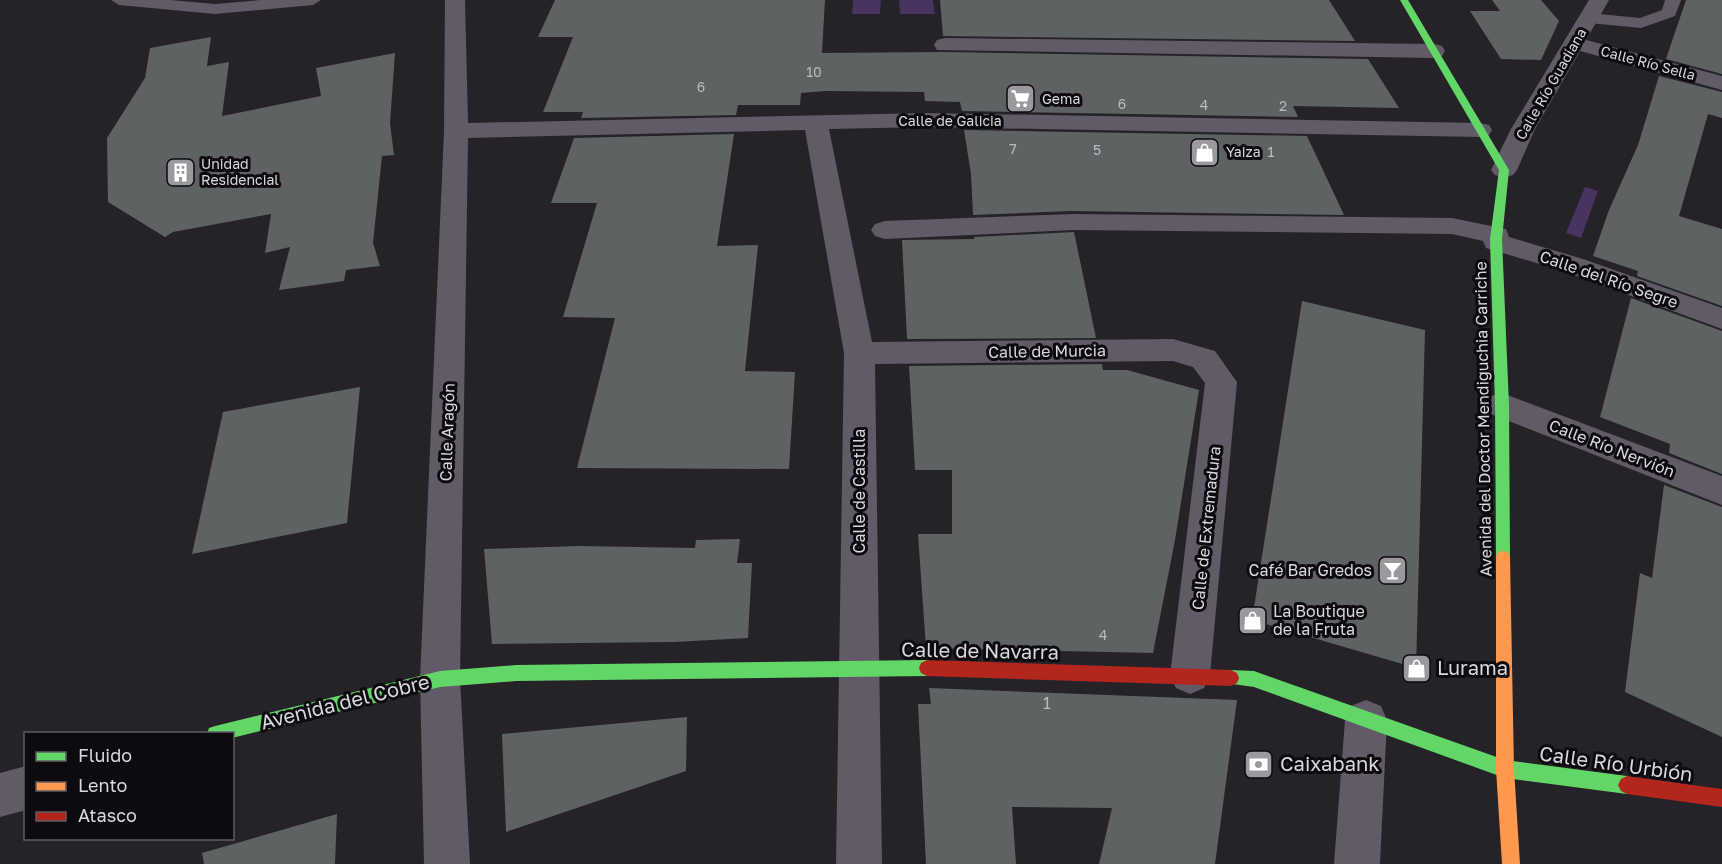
<svg xmlns="http://www.w3.org/2000/svg" width="1722" height="864" font-family="'Golos Text',sans-serif">
	<style>
		.green { fill: #493360 }
		.building { fill: #5f6263 }
		.lines { fill: none; stroke-linecap: round; stroke-linejoin: round }
		.lane { fill: #605b66; fill-rule: evenodd }
		.street { fill: #605b66; fill-rule: evenodd }
		.fast { fill: #63d668; fill-rule: evenodd }
		.slow { fill: #ff974d; fill-rule: evenodd }
		.jam { fill: #b3261e; fill-rule: evenodd }
		.labels { text-anchor: middle; stroke-width: 6; stroke-linejoin: round; paint-order: stroke }
		.far-street-label { font-size: 14px; fill: #dad7de; stroke: #0d0b10 }
		.number-label { font-size: 14px; fill: #bbbabf }
		.far-poi-label { font-size: 14px; fill: #dad7de; stroke: #0d0b10; text-anchor: start }
		.street-label { font-size: 16px; fill: #dad7de; stroke: #0d0b10 }
		.poi-label { font-size: 16px; fill: #dad7de; stroke: #0d0b10; text-anchor: end }
		.near-number-label { font-size: 16px; fill: #bbbabf }
		.near-street-label { font-size: 20px; fill: #dad7de; stroke: #0d0b10 }
		.near-poi-label { font-size: 20px; fill: #dad7de; stroke: #0d0b10; text-anchor: start }
	</style>
	<rect width="100%" height="100%" fill="#252328"/>
	<g class="green">
		<polygon points="853,0 881,0 880,14 852,14"/>
		<polygon points="899,0 933,0 935,14 900,14"/>
		<polygon points="1585,187 1598,191 1581,238 1566,233"/>
	</g>
	<g class="building">
		<polygon points="555,0 825,0 822,53 944,52 1368,59 1399,108 1293,106 1298,117 962,111 960,102 925,101 924,92 825,91 801,93 800,105 738,105 736,115 581,118 583,112 543,112 573,37 538,37"/>
		<polygon points="940,0 1329,0 1355,41 943,36"/>
		<polygon points="1492,0 1541,0 1559,21 1541,60 1501,59 1470,11 1500,11"/>
		<polygon points="1686,0 1722,0 1722,74 1666,59"/>
		<polygon points="211,37 207,66 229,62 222,116 321,96 316,68 395,53 390,123 394,155 382,156 373,243 380,266 346,270 344,281 279,290 290,247 265,253 271,214 173,232 165,237 108,202 107,138 145,78 150,48"/>
		<polygon points="1659,76 1722,92 1722,118 1708,114 1679,216 1722,229 1722,306 1637,276 1638,271 1593,256 1609,210 1638,145"/>
		<polygon points="964,130 1307,136 1344,215 1070,211 973,215 971,174"/>
		<polygon points="734,134 717,246 758,245 745,371 795,372 789,469 577,468 615,318 563,317 597,203 551,203 574,138"/>
		<polygon points="1074,232 1096,338 907,339 902,240 974,239 974,237"/>
		<polygon points="1631,298 1722,331 1722,474 1669,453 1670,444 1600,417"/>
		<polygon points="1302,301 1425,330 1416,668 1252,620"/>
		<polygon points="1102,364 1103,370 1127,370 1199,390 1175,540 1153,653 926,648 918,534 952,534 952,470 915,470 909,366"/>
		<polygon points="360,387 347,523 192,554 223,412"/>
		<polygon points="1664,485 1722,507 1722,737 1625,692 1640,573 1652,578"/>
		<polygon points="740,539 737,563 752,563 748,638 674,642 492,644 484,549 579,546 695,548 696,540"/>
		<polygon points="929,688 1237,700 1215,864 1099,864 1112,808 1012,807 1016,864 926,864 918,704 931,704"/>
		<polygon points="687,717 686,771 506,832 502,734"/>
		<polygon points="337,814 335,864 204,864 202,853"/>
	</g>
	<g class="lines">
		<g class="lane">
			<polygon points="111,0 170,0 215,4 261,0 321,0 313,5 215,14 119,5"/>
			<polygon points="1665,0 1681,0 1675,16 1641,28 1589,23 1581,18 1589,13 1640,18 1662,10"/>
		</g>
		<g class="street">
			<polygon points="445,0 465,0 468,123 926,113 1480,123 1489,125 1492,130 1489,135 1480,137 926,127 829,129 872,342 1173,339 1215,351 1237,382 1210,675 1204,688 1190,694 1176,688 1170,675 1205,383 1193,367 1173,361 875,364 882,864 836,864 844,353 805,130 468,138 460,679 470,864 424,864 420,679 444,131"/>
			<polygon points="1589,0 1609,0 1586,40 1722,76 1722,90 1580,51 1535,129 1517,170 1513,175 1504,178 1495,175 1491,170 1511,129"/>
			<polygon points="945,38 1434,44 1442,46 1445,51 1442,56 1434,58 937,50 934,45 937,40"/>
			<polygon points="1073,214 1452,218 1506,229 1509,237 1583,259 1722,308 1722,329 1563,271 1486,248 1483,241 1452,234 1073,230 885,239 875,236 871,230 875,224 885,221"/>
			<polygon points="1502,393 1722,476 1722,505 1491,414 1486,405 1491,396"/>
			<polygon points="1366,700 1381,706 1387,720 1380,864 1334,864 1345,720 1351,706"/>
			<polygon points="26,766 26,810 0,817 0,773"/>
		</g>
		<g class="fast">
			<polygon points="1400,0 1408,0 1509,170 1502,239 1509,405 1510,557 1508,562 1503,563 1498,562 1496,557 1495,405 1490,239 1499,170"/>
			<polygon points="927,660 933,663 935,668 933,673 927,676 516,681 440,687 232,738 232,734 207,734 209,728 215,726 440,671 516,665"/>
			<polygon points="1231,670 1254,671 1505,760 1627,776 1633,779 1636,785 1633,791 1627,794 1505,778 1254,687 1225,683 1223,678 1225,673"/>
		</g>
		<polygon class="slow" points="1503,551 1508,552 1510,557 1514,769 1520,864 1502,864 1496,769 1496,557 1498,552"/>
		<g class="jam">
			<polygon points="927,660 1231,670 1237,673 1239,678 1237,683 1231,686 927,676 921,673 919,668 921,663"/>
			<polygon points="1627,776 1722,789 1722,807 1627,794 1621,791 1618,785 1621,779"/>
		</g>
	</g>
	<defs>
		<symbol id="supermarket-square" viewBox="-11 -11 22 22"><rect x="-9" y="-9" width="18" height="18" rx="4" fill="#9b989e" stroke="#0d0b10"/><path d="M-6-5.5h2.5l.6 2H6L4.5 2H-2.5L-4.4-4H-6ZM-1.5 3.2a1.3 1.3 0 1 0 .1 0ZM3 3.2a1.3 1.3 0 1 0 .1 0Z" fill="#fff"/></symbol>
		<symbol id="shop-square" viewBox="-11 -11 22 22"><rect x="-9" y="-9" width="18" height="18" rx="4" fill="#9b989e" stroke="#0d0b10"/><path d="M-5-2.5h2.3a2.7 3.5 0 0 1 5.4 0H5L5.5 6h-11ZM-1.5-2.5h3a1.5 2.3 0 0 0-3 0Z" fill="#fff"/></symbol>
		<symbol id="building-square" viewBox="-11 -11 22 22"><rect x="-9" y="-9" width="18" height="18" rx="4" fill="#9b989e" stroke="#0d0b10"/><path d="M-4-6H4V6H1V3H-1V6H-4ZM-2.5-4.3h1.7v1.8h-1.7ZM.8-4.3h1.7v1.8H.8ZM-2.5-1h1.7V.8h-1.7ZM.8-1h1.7V.8H.8Z" fill="#fff"/></symbol>
		<symbol id="bar-square" viewBox="-11 -11 22 22"><rect x="-9" y="-9" width="18" height="18" rx="4" fill="#9b989e" stroke="#0d0b10"/><path d="M-6-5H6L.8 .8V4.5H3.5V6h-7V4.5H-.8V.8Z" fill="#fff"/></symbol>
		<symbol id="bank-square" viewBox="-11 -11 22 22"><rect x="-9" y="-9" width="18" height="18" rx="4" fill="#9b989e" stroke="#0d0b10"/><path d="M-6-4H6V4H-6ZM0-2.3a2.3 2.3 0 1 0 0 4.6a2.3 2.3 0 1 0 0-4.6Z" fill="#fff"/></symbol>
	</defs>
	<g fill-rule="evenodd">
		<use href="#supermarket-square" x="1004" y="82" width="33" height="33"/>
		<use href="#shop-square" x="1188" y="136" width="33" height="33"/>
		<use href="#building-square" x="164" y="156" width="33" height="33"/>
		<use href="#bar-square" x="1376" y="554" width="33" height="33"/>
		<use href="#shop-square" x="1236" y="604" width="33" height="33"/>
		<use href="#shop-square" x="1400" y="652" width="33" height="33"/>
		<use href="#bank-square" x="1242" y="748" width="33" height="33"/>
	</g>
	<g class="labels">
		<g class="far-street-label">
			<text transform="translate(1648 63) rotate(15)" y="5">Calle Río Sella</text>
			<text transform="translate(1551 84) rotate(-60)" y="5">Calle Río Guadiana</text>
			<text x="950" y="126">Calle de Galicia</text>
		</g>
		<g class="number-label">
			<text x="814" y="77">10</text>
			<text x="701" y="92">6</text>
			<text x="1122" y="109">6</text>
			<text x="1204" y="110">4</text>
			<text x="1283" y="111">2</text>
			<text x="1013" y="154">7</text>
			<text x="1097" y="155">5</text>
			<text x="1271" y="157">1</text>
			<text x="1103" y="640">4</text>
		</g>
		<g class="far-poi-label">
			<text x="1042" y="104">Gema</text>
			<text x="1226" y="157">Yaiza</text>
			<text x="201" y="169">Unidad<tspan x="201" dy="16">Residencial</tspan></text>
		</g>
		<g class="street-label">
			<text transform="translate(1609 279) rotate(19)" y="6">Calle del Río Segre</text>
			<text transform="translate(1047 351) rotate(-1)" y="6">Calle de Murcia</text>
			<text transform="translate(1483 419) rotate(-91)" y="6">Avenida del Doctor Mendiguchia Carriche</text>
			<text transform="translate(447 432) rotate(-88)" y="6">Calle Aragón</text>
			<text transform="translate(1612 448) rotate(21)" y="6">Calle Río Nervión</text>
			<text transform="translate(859 491) rotate(-90)" y="6">Calle de Castilla</text>
			<text transform="translate(1206 528) rotate(-84)" y="6">Calle de Extremadura</text>
		</g>
		<g class="poi-label">
			<text x="1372" y="576">Café Bar Gredos</text>
			<text x="1273" y="617" text-anchor="start">La Boutique<tspan x="1273" dy="18">de la Fruta</tspan></text>
		</g>
		<g class="near-number-label">
			<text x="1047" y="709">1</text>
		</g>
		<g class="near-street-label">
			<text transform="translate(980 651) rotate(1)" y="7">Calle de Navarra</text>
			<text transform="translate(345 702) rotate(-14)" y="7">Avenida del Cobre</text>
			<text transform="translate(1616 764) rotate(8)" y="7">Calle Río Urbión</text>
		</g>
		<g class="near-poi-label">
			<text x="1437" y="675">Lurama</text>
			<text x="1280" y="771">Caixabank</text>
		</g>
	</g>
	<rect x="24" y="732" width="210" height="108" fill="#0d0b10" stroke="#5f5d62" stroke-width="1.5"/>
	<rect x="36" y="752" width="30" height="9" fill="#63d668" stroke="#5f5d62" stroke-width="1.5"/>
	<text x="78" y="762" font-size="18" fill="#dad7de">Fluido</text>
	<rect x="36" y="782" width="30" height="9" fill="#ff974d" stroke="#5f5d62" stroke-width="1.5"/>
	<text x="78" y="792" font-size="18" fill="#dad7de">Lento</text>
	<rect x="36" y="812" width="30" height="9" fill="#b3261e" stroke="#5f5d62" stroke-width="1.5"/>
	<text x="78" y="822" font-size="18" fill="#dad7de">Atasco</text>
</svg>
